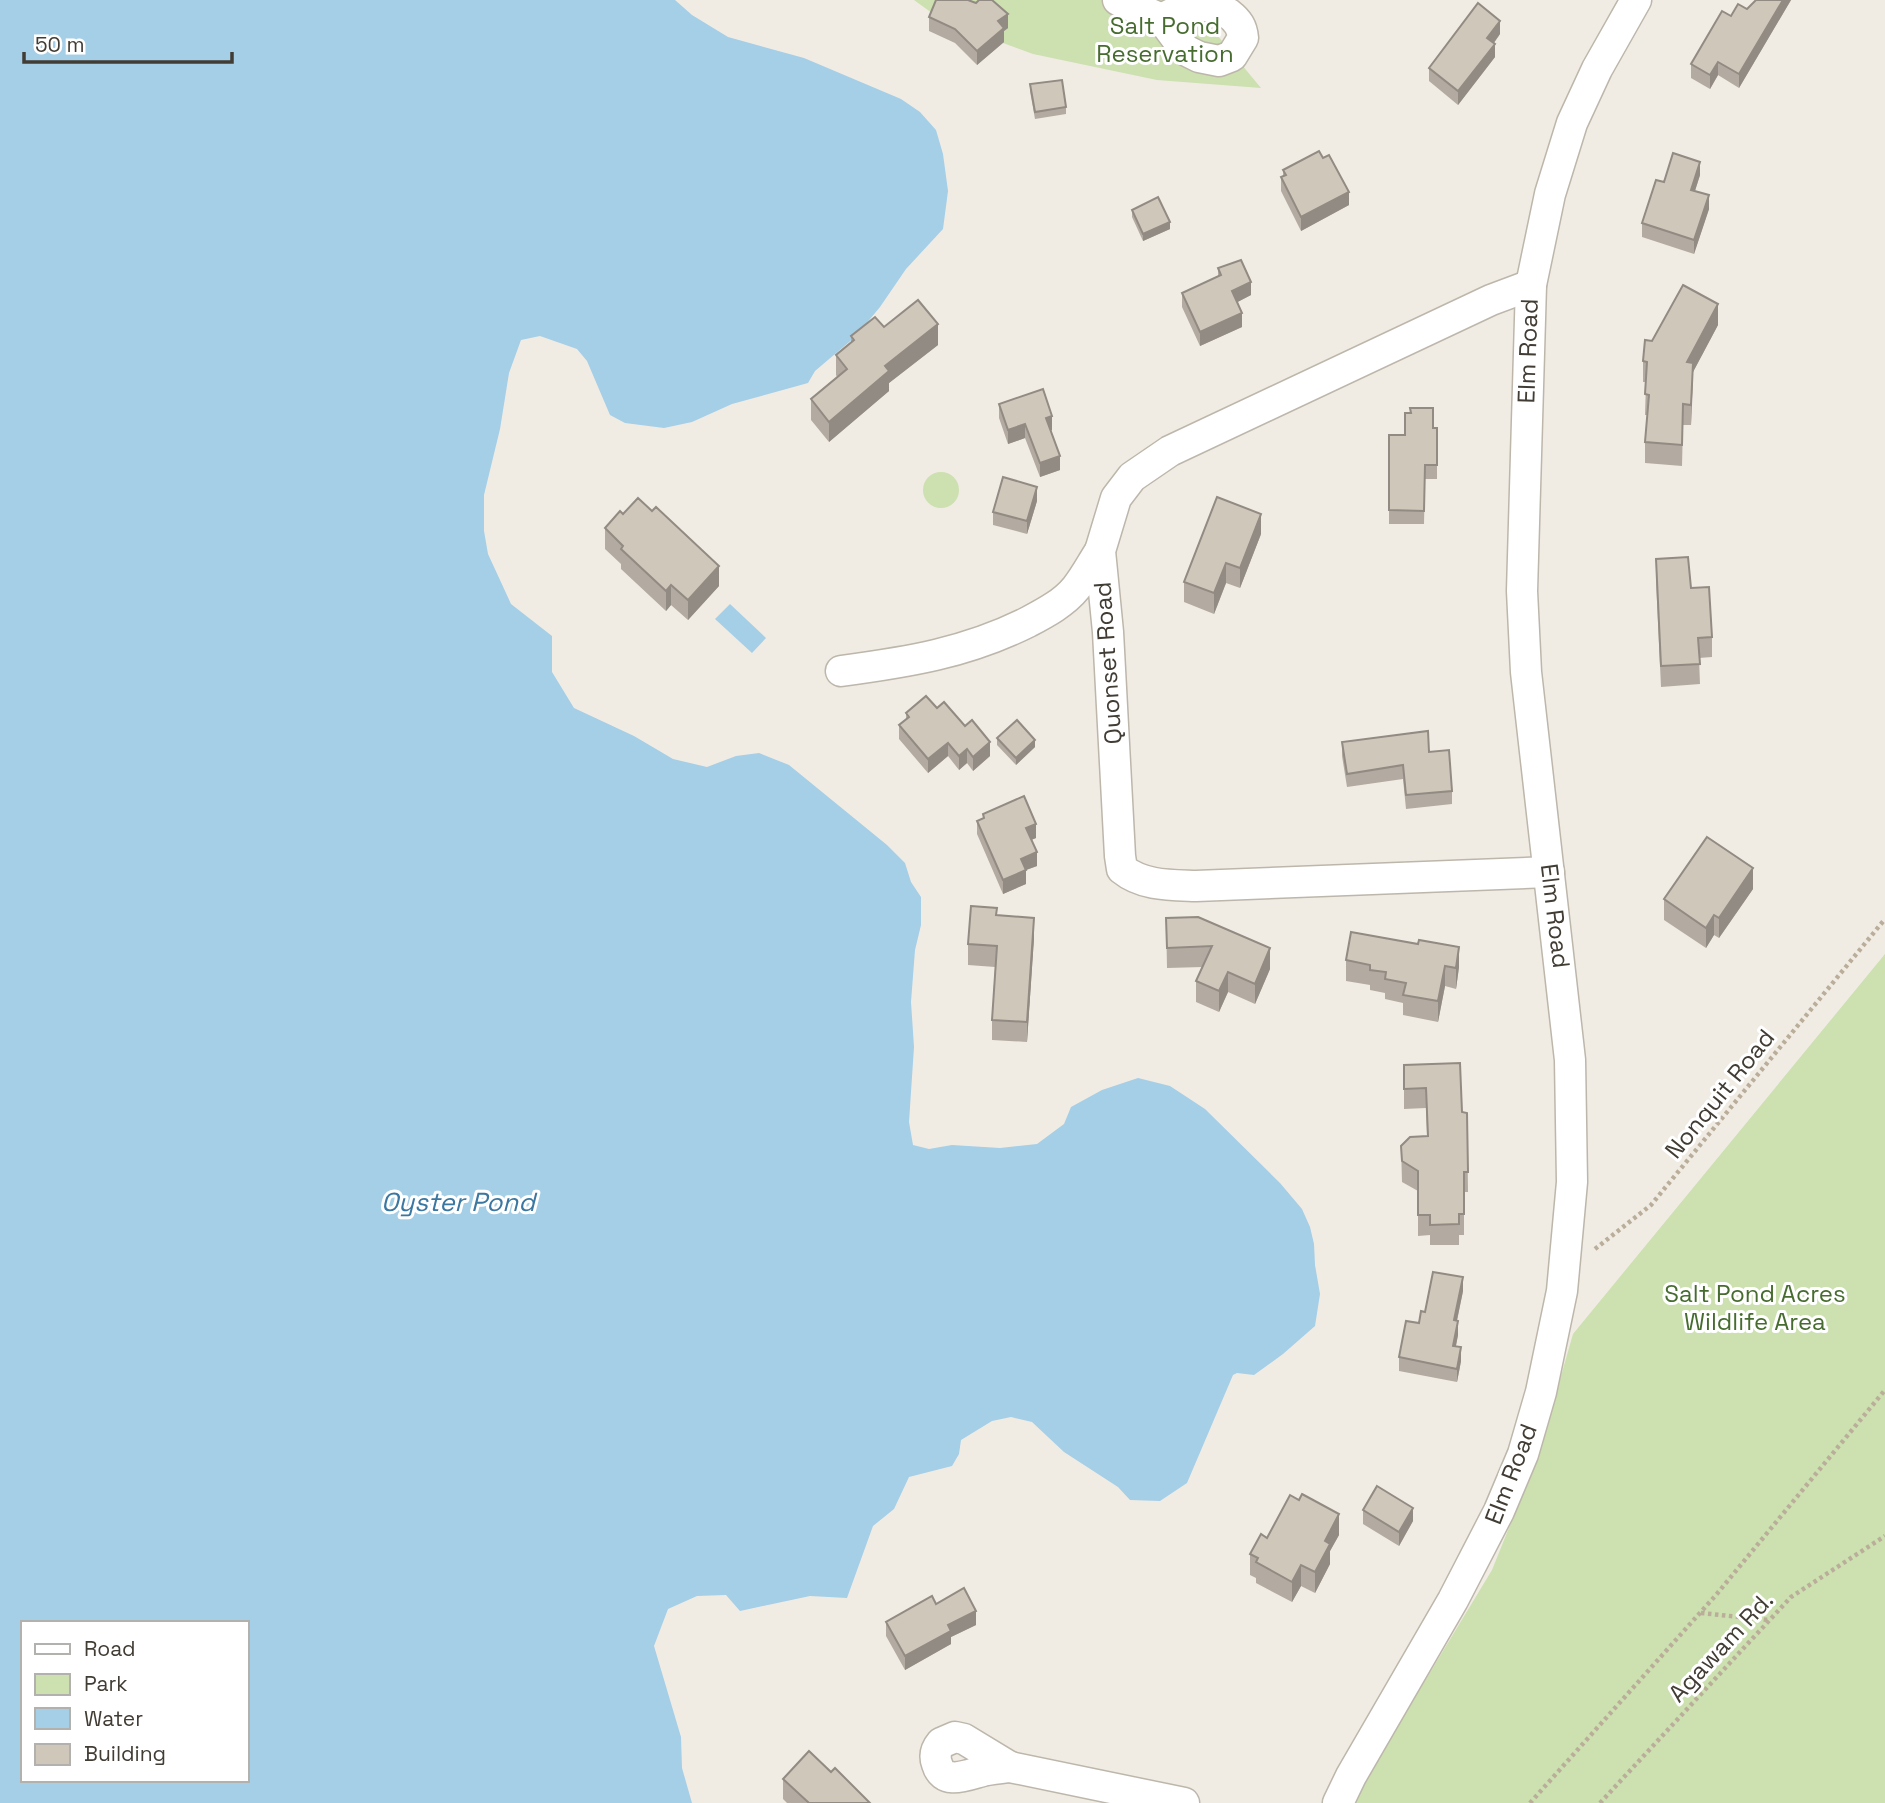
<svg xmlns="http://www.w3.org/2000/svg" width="1885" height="1803" font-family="'Space Grotesk',sans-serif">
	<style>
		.green { fill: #cce0b0 }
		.water { fill: #a5cee7; fill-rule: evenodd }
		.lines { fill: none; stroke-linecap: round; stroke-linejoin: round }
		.minor-casing { stroke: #bdb6ab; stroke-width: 33 }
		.path { stroke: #baae9a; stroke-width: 4.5; stroke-dasharray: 3.5 3.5; stroke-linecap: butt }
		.minor { stroke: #fff; stroke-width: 30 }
		.wall { fill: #b3aba1 }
		.shaded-wall { fill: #928b83 }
		.building { fill: #d0c7bb; stroke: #928b83; stroke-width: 2 }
		.labels { text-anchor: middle; stroke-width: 6; stroke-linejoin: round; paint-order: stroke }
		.park-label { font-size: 24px; fill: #476c2f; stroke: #fff }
		.street-label { font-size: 24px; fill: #413c34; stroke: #fff }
		.water-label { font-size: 26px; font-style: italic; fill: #3a77a1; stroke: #fff }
	</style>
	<rect width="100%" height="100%" fill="#f0ece4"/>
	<g class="green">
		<polygon points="914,0 1188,0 1261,88 1157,80 1033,54 943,21"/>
		<circle cx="941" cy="490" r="18"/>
		<polygon points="1885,954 1885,1803 1351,1803 1492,1570 1539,1453 1573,1334"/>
	</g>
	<g class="water">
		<path d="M0 0H675L692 15 728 37 804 58 901 99 920 112 936 130 943 154 948 191 943 229 906 269 880 307 855 337 815 371 808 383 732 404 692 422 664 428 625 423 610 415 587 361 577 349 540 336 521 340 509 373 500 429 484 495V531L488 554 511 604 552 636V672L574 708 634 736 673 759 707 767 736 756 759 753 789 765 887 845 905 863 911 882 921 897V925L915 950 911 1002 914 1047 909 1122 913 1145 929 1149 952 1145 1000 1148 1037 1144 1064 1124 1071 1107 1102 1090 1138 1078 1170 1086 1205 1109 1280 1183 1302 1209 1310 1227 1314 1244 1315 1265 1320 1294 1315 1326 1283 1354 1254 1375 1237 1373 1233 1375 1187 1483 1160 1501 1130 1500 1118 1487 1064 1452 1032 1422 1011 1417 992 1421 961 1440 959 1454 952 1466 909 1477 894 1509 873 1526 847 1598 810 1596 740 1611 726 1595 697 1596 668 1609 654 1646 681 1737 682 1768 692 1803H0ZM23 1623H247V1780H23Z"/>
		<polygon points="730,604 766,638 752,653 715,619"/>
	</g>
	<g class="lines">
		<defs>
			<g id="minor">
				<path d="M1118 0 1162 19 1185 50 1199 57 1219 61 1232 56 1243 38C1242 27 1238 21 1229 14 1208 0 1184 6 1162 19"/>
				<path d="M1531 285 1491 300 1170 451 1132 477 1116 498 1100 551 1108 632 1120 856 1122 869C1143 886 1170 885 1196 886L1549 872"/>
				<path d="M841 671C908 662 966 653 1028 622 1045 613 1064 603 1076 588 1085 577 1092 563 1100 551"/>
				<path d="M955 1737 964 1739 1010 1767C1003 1768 995 1769 987 1770 971 1773 944 1788 937 1764 934 1756 936 1749 941 1743Z"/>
				<polyline points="1010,1767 1184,1803"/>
				<polyline points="1338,1803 1351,1776 1453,1600 1499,1511 1523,1454 1541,1392 1562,1291 1572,1182 1570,1060 1526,672 1522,591 1531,285 1550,194 1572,123 1597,69 1636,0"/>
			</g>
		</defs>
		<use href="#minor" class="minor-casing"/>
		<g class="path">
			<polyline points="1595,1249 1651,1205 1885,919"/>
			<polyline points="1701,1613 1769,1620"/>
			<polyline points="1530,1803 1716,1595 1885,1390"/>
			<polyline points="1600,1803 1791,1597 1885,1536"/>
		</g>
		<use href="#minor" class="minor"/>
	</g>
	<g class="wall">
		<polygon points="1756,0 1791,0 1739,88 1718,75 1710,89 1691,78 1691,64 1731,16 1747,9"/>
		<polygon points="929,17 1008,28 1004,31 1004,42 977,65 955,43 929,31"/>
		<polygon points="1500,34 1494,43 1495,57 1458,105 1429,81 1429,68"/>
		<polygon points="1030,84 1066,107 1066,114 1035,119 1030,91"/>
		<polygon points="1283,170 1349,205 1301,231 1281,191 1281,177 1283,176"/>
		<polygon points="1700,175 1695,191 1709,209 1694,254 1642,237 1642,223 1664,182"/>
		<polygon points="1132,210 1170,229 1143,241 1132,217"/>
		<polygon points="1218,268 1251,295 1237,302 1242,327 1200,346 1182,307 1182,293 1218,276"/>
		<polygon points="1718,325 1693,372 1691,425 1683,425 1682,466 1645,463 1645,442 1648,415 1645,415 1646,382 1643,382 1643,361 1652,341"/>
		<polygon points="884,327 938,345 889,383 889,391 829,442 811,420 811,399 837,377 836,375 836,355 851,342 851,336"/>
		<polygon points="999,404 1052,430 1051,431 1060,470 1040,477 1025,438 1008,444 999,418"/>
		<polygon points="1433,428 1437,428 1437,479 1425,479 1424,524 1389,524 1389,435 1405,435"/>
		<polygon points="1037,501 1027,534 993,525 993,512"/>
		<polygon points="605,528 719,586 688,620 671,605 666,611 621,569 621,564 605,549"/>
		<polygon points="1261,534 1240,588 1226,583 1214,614 1184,602 1184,582"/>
		<polygon points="1656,559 1691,588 1712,637 1712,657 1699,658 1700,684 1661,687 1656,580"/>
		<polygon points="937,708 990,756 973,771 967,763 959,770 948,756 928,773 899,739 899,725 906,719 906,713"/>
		<polygon points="997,738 1035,747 1016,765 997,745"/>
		<polygon points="1342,742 1429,752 1452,791 1452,804 1406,809 1403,779 1347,787 1342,756"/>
		<polygon points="983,814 1036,838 1031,840 1037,866 1026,870 1026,884 1003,894 977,834 977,821 983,818"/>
		<polygon points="1753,889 1719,938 1714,935 1706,948 1664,920 1664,899"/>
		<polygon points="997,915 1034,938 1027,1042 992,1040 992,1020 995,967 968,965 968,944"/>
		<polygon points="1166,918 1270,969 1255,1004 1228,992 1219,1012 1196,1002 1196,981 1203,967 1167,968"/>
		<polygon points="1346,960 1459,967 1456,989 1445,986 1438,1022 1403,1015 1403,1003 1385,999 1385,993 1370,990 1370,985 1346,981"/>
		<polygon points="1404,1065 1462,1112 1467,1113 1468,1192 1464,1192 1464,1235 1459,1235 1459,1245 1430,1245 1430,1235 1418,1236 1418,1191 1402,1182 1401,1146 1427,1136 1426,1108 1404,1109"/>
		<polygon points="1463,1291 1457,1321 1458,1335 1456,1346 1461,1361 1457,1382 1399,1371 1399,1357 1425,1312"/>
		<polygon points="1363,1510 1413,1521 1399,1546 1363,1524"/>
		<polygon points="1339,1535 1330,1551 1330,1564 1315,1593 1301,1586 1292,1602 1256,1583 1256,1578 1250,1575 1250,1554 1267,1538"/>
		<polygon points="936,1604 976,1625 951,1637 951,1644 905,1670 886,1636 886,1622"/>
		<polygon points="831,1772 870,1803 787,1803 783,1799 783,1779"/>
	</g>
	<g class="shaded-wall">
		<polygon points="1783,0 1791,0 1739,88 1739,74"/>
		<polygon points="1008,14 1008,28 1004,31 1004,42 977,65 977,51 998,21"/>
		<polygon points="1500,21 1500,34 1487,52 1487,38"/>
		<polygon points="1495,44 1495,57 1458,105 1458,91"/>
		<polygon points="1718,62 1718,75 1710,89 1710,75"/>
		<polygon points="1700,162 1700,175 1691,203 1691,190"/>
		<polygon points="1349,192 1349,205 1301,231 1301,217"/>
		<polygon points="1709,195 1709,209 1694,254 1694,240"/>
		<polygon points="1170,222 1170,229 1143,241 1143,234"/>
		<polygon points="1251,282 1251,295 1232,305 1232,291"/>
		<polygon points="1718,304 1718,325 1693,372 1691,425 1691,405 1687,362"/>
		<polygon points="1242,313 1242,327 1200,346 1200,332"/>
		<polygon points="938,324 938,345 889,383 889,391 829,442 829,422 885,366"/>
		<polygon points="1052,416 1052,430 1046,432 1046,418"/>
		<polygon points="1025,424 1025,438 1008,444 1008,430"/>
		<polygon points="1060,456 1060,470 1040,477 1040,463"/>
		<polygon points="1037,487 1037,501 1027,534 1027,521"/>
		<polygon points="1261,514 1261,534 1240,588 1240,568"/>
		<polygon points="1226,563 1226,583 1214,614 1214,593"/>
		<polygon points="719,566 719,586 688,620 688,600"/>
		<polygon points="671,585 671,605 666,611 666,591"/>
		<polygon points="1035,740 1035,747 1016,765 1016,758"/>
		<polygon points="990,742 990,756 973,771 973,757"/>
		<polygon points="948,743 948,756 928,773 928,759"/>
		<polygon points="967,749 967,763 959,770 959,756"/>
		<polygon points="1036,824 1036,838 1026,842 1026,828"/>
		<polygon points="1037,852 1037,866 1026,870 1026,884 1003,894 1003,880 1021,859"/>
		<polygon points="1753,868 1753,889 1719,938 1719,918"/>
		<polygon points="1714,915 1714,935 1706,948 1706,928"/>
		<polygon points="1034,918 1034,938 1027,1042 1027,1022"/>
		<polygon points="1459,947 1459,967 1456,989 1456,968"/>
		<polygon points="1270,948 1270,969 1255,1004 1255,984"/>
		<polygon points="1445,966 1445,986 1438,1022 1438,1001"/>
		<polygon points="1228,972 1228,992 1219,1012 1219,991"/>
		<polygon points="1463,1277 1463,1291 1454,1334 1454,1320"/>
		<polygon points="1458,1321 1458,1335 1453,1360 1453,1346"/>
		<polygon points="1461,1347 1461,1361 1457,1382 1457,1369"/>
		<polygon points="1413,1508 1413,1521 1399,1546 1399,1532"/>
		<polygon points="1339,1514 1339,1535 1330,1551 1330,1564 1315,1593 1315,1572 1325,1541"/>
		<polygon points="1301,1565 1301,1586 1292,1602 1292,1582"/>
		<polygon points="976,1611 976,1625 951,1637 951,1644 905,1670 905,1656 948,1625"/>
	</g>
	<g class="building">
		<polygon points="936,0 968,0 976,3 979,0 992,0 1008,14 998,21 1004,28 977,51 955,29 929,17"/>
		<polygon points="1756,0 1783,0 1739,74 1718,62 1710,75 1691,64 1722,11 1731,16 1738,4 1747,9"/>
		<polygon points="1478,3 1500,21 1487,38 1495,44 1458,91 1429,68"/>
		<polygon points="1062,80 1066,107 1035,112 1030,84"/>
		<polygon points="1319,151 1323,158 1329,155 1349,192 1301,217 1281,177 1286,175 1283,170"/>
		<polygon points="1673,153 1700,162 1691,190 1709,195 1694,240 1642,223 1656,180 1664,182"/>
		<polygon points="1158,197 1170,222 1143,234 1132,210"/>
		<polygon points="1241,260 1251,282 1232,291 1242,313 1200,332 1182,293 1221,275 1218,268"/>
		<polygon points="1683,285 1718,304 1687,362 1693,363 1691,405 1683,404 1682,445 1645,442 1649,395 1645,394 1647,362 1643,361 1645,340 1652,341"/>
		<polygon points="918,300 938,324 885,366 889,371 829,422 811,399 847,369 836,355 854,340 851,336 875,317 884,327"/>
		<polygon points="1043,389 1052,416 1046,418 1060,456 1040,463 1025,424 1008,430 999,404"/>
		<polygon points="1410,408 1433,408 1433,428 1437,428 1437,465 1425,465 1424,511 1389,510 1389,435 1405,435 1405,413 1411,413"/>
		<polygon points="1003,477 1037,487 1027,521 993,512"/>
		<polygon points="1217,497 1261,514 1240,568 1226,563 1214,593 1184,582"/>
		<polygon points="638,498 652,511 656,507 719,566 688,600 671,585 666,591 621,549 623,546 605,528 620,511 623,514"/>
		<polygon points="1688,557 1691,588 1709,587 1712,637 1698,638 1700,664 1661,666 1656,559"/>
		<polygon points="926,696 937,708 944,702 965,726 972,720 990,742 973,757 967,749 959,756 948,743 928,759 899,725 909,717 906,713"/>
		<polygon points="1017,720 1035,740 1016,758 997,738"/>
		<polygon points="1428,731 1429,752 1449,750 1452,791 1406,795 1403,765 1347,774 1342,742"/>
		<polygon points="1024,796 1036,824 1026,828 1037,852 1021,859 1026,870 1003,880 977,821 984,818 983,814"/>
		<polygon points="1707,837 1753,868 1719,918 1714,915 1706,928 1664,899"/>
		<polygon points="971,906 997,908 996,915 1034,918 1027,1022 992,1020 997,946 968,944"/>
		<polygon points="1198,917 1270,948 1255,984 1228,972 1219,991 1196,981 1212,946 1167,948 1166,918"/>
		<polygon points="1351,932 1418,944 1419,940 1459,947 1456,968 1445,966 1438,1001 1403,995 1406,983 1385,979 1386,972 1370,970 1370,965 1346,960"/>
		<polygon points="1460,1063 1462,1112 1467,1113 1468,1172 1464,1172 1464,1214 1459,1214 1459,1224 1430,1225 1430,1215 1418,1215 1418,1171 1402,1161 1401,1146 1410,1137 1428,1136 1426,1088 1404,1089 1404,1065"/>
		<polygon points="1433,1272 1463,1277 1454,1320 1458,1321 1453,1346 1461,1347 1457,1369 1399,1357 1406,1321 1419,1323 1421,1311 1425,1312"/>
		<polygon points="1377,1486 1413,1508 1399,1532 1363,1510"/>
		<polygon points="1302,1494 1339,1514 1325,1541 1330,1544 1315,1572 1301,1565 1292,1582 1256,1562 1258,1558 1250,1554 1261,1534 1267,1538 1290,1495 1299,1500"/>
		<polygon points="964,1588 976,1611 948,1625 951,1631 905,1656 886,1622 932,1596 936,1604"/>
		<polygon points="809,1751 831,1772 835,1768 870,1803 809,1803 783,1779"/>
	</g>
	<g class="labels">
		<g class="park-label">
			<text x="1165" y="34">Salt Pond<tspan x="1165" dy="28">Reservation</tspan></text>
			<text x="1755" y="1302">Salt Pond Acres<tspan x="1755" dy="28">Wildlife Area</tspan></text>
		</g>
		<g class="street-label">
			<text transform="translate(1528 351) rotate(-88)" y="8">Elm Road</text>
			<text transform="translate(1108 663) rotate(-94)" y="8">Quonset Road</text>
			<text transform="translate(1555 916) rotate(83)" y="8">Elm Road</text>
			<text transform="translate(1720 1094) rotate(-51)" y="8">Nonquit Road</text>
			<text transform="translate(1511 1474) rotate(-69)" y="8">Elm Road</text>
			<text transform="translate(1721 1647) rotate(-47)" y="8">Agawam Rd.</text>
		</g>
		<g class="water-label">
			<text x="458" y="1211">Oyster Pond</text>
		</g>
	</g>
	<rect x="21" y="1621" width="228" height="161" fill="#ffffff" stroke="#b3b1ae" stroke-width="2"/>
	<rect x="35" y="1644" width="35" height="10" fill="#ffffff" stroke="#b3b1ae" stroke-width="2"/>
	<text x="84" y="1656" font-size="21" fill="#413c34">Road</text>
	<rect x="35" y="1674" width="35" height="21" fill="#cce0b0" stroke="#b3b1ae" stroke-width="2"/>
	<text x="84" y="1691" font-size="21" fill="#413c34">Park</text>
	<rect x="35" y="1708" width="35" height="21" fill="#a5cee7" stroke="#b3b1ae" stroke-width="2"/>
	<text x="84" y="1726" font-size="21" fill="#413c34">Water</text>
	<rect x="35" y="1744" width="35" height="21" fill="#d0c7bb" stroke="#b3b1ae" stroke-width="2"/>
	<text x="84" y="1761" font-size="21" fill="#413c34">Building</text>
	<path d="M24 52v10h208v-10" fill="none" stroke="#413c34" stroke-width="3.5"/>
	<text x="35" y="52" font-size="21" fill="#413c34" stroke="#ffffff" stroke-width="5" paint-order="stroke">50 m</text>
</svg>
